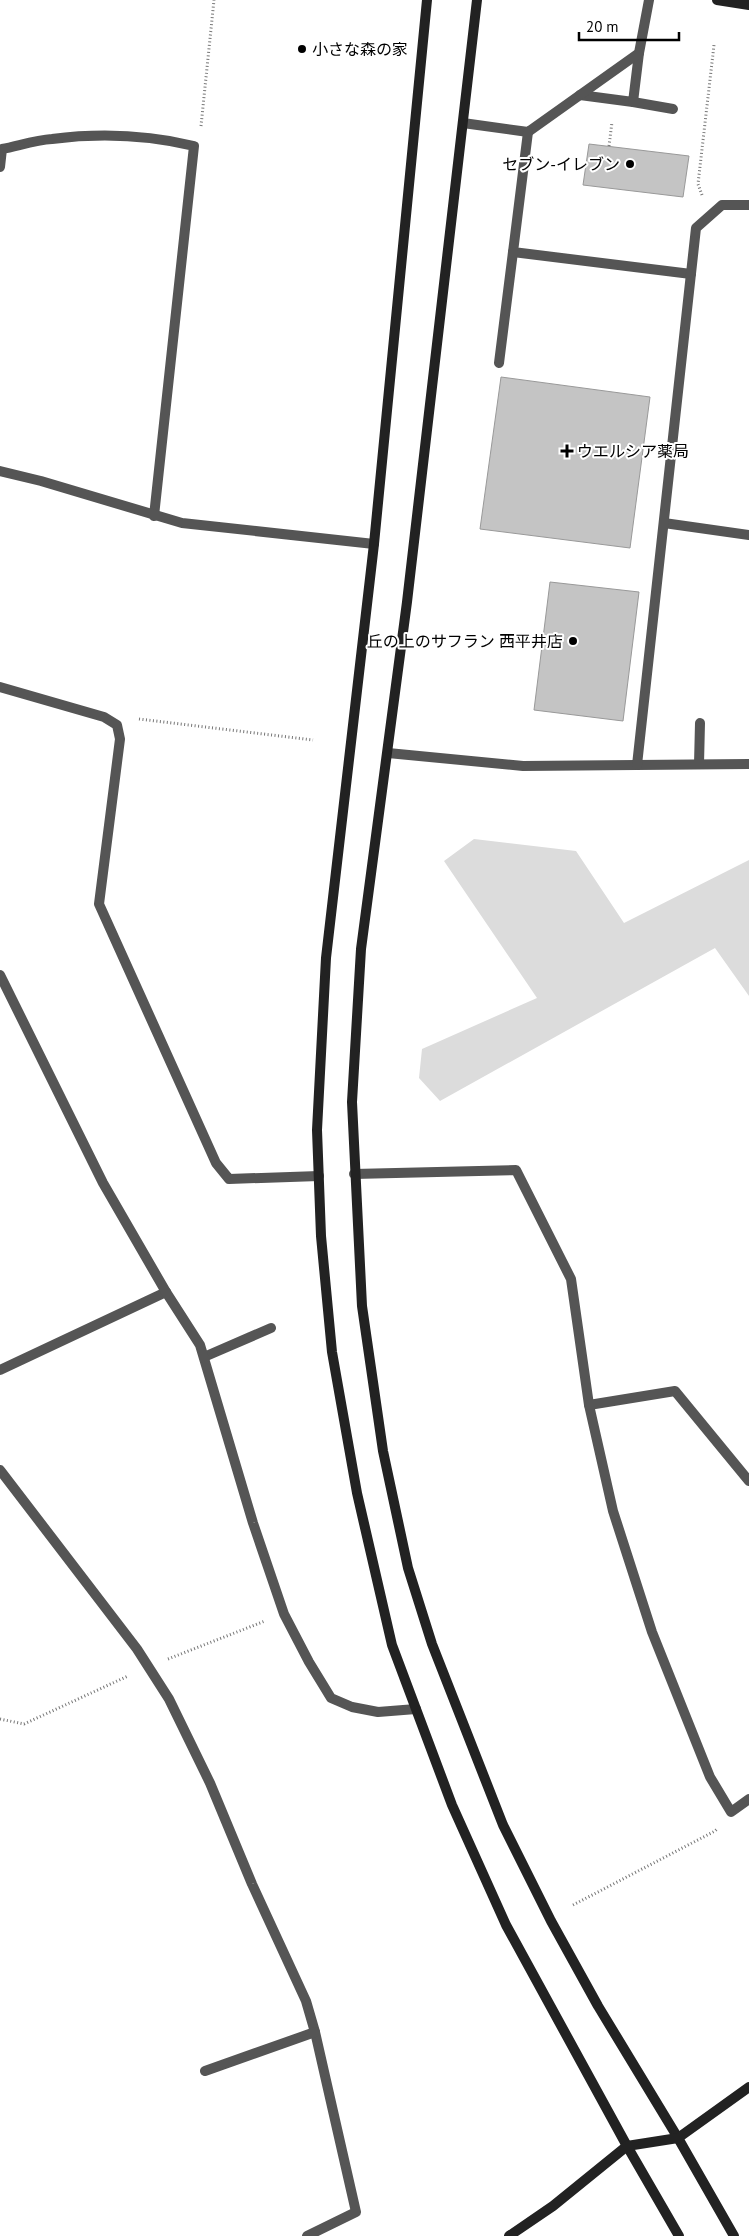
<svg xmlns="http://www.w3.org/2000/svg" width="749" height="2236" font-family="'PT Sans','Noto Sans JP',sans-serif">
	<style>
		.green { fill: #dcdcdc }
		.building { fill: #c4c4c4; stroke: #999 }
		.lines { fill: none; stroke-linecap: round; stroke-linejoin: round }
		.path { stroke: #777; stroke-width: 3; stroke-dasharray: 1 2.5; stroke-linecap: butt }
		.lane { stroke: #555; stroke-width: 10 }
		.street { stroke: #555; stroke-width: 10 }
		.secondary { stroke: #222; stroke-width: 10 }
		.poi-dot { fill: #000; stroke: #fff; stroke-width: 2 }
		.labels { text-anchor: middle; stroke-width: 4; stroke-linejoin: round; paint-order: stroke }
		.poi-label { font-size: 16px; fill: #000; stroke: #fff; text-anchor: start }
	</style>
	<rect width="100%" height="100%" fill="#fff"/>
	<polygon class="green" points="474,839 576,851 624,923 749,860 749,996 715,948 440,1101 419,1078 422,1049 537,998 444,861"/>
	<g class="building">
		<polygon points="589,144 689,156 683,197 583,185"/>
		<polygon points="501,377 650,397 630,548 480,529"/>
		<polygon points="550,582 639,592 623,721 534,710"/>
	</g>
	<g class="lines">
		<g class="path">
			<polyline points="201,126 214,0"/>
			<polyline points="609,146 612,122"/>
			<polyline points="702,195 698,184 714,45"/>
			<polyline points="139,719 313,740"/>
			<polyline points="168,1659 265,1621"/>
			<polyline points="0,1719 24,1724 128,1676"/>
			<polyline points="573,1905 715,1831 718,1828"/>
		</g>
		<g class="lane">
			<polyline points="580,95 633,102 639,53"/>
			<polyline points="633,102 673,109"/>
			<polyline points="463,123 528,132 639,53 649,0"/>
			<polyline points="528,132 513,252 691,274"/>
			<polyline points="499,363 513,252"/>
			<polyline points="699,764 700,723"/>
			<polyline points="204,1357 271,1328"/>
			<polyline points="0,1370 166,1292"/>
			<polyline points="0,1470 137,1649 169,1699 210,1783 252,1884 306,2001 315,2032 356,2212 307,2236"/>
			<polyline points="205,2071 315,2032"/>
		</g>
		<g class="street">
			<path d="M0 167 2 149C18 146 35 140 52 139 99 133 148 135 194 146L154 516"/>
			<polyline points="0,471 41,481 182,523 374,544"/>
			<polyline points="664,523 749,535"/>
			<polyline points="0,687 104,717 117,725 120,739 99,904 216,1163 229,1179 319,1176"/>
			<polyline points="388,753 523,766 749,764"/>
			<polyline points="637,765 696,228 722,205 749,205"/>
			<polyline points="0,975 103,1183 166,1292 200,1345 253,1523 284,1614 309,1662 331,1698 352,1707 378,1712 416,1709"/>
			<polyline points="354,1174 516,1170 571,1279 589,1405 613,1511 652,1632 710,1777 731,1812 749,1799"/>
			<polyline points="589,1405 675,1391 749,1481"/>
		</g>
		<g class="secondary">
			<polyline points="427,0 374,544 326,958 317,1130 321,1236 332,1352 357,1493 392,1645 452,1805 506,1925 627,2146 679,2236"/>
			<polyline points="477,0 407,602 361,949 352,1102 362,1306 383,1451 408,1568 432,1644 503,1825 551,1921 598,2006 678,2138 734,2236"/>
			<polyline points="717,0 749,5"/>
			<polyline points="509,2236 553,2206 627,2146 678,2138 749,2087"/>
		</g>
	</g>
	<g class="poi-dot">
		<circle cx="302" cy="49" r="5"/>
		<circle cx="630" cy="164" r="5"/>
		<path d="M564.5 443.5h5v5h5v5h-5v5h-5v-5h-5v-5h5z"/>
		<circle cx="573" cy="641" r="5"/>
	</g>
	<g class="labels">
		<g class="poi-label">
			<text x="312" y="55">小さな森の家</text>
			<text x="620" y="170" text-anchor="end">セブン-イレブン</text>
			<text x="577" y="457">ウエルシア薬局</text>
			<text x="563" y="647" text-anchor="end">丘の上のサフラン 西平井店</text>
		</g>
	</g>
	<path d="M579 32v8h100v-8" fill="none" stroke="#000000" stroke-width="2.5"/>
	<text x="586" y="32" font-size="15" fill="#000000" stroke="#ffffff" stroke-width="4" paint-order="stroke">20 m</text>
</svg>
